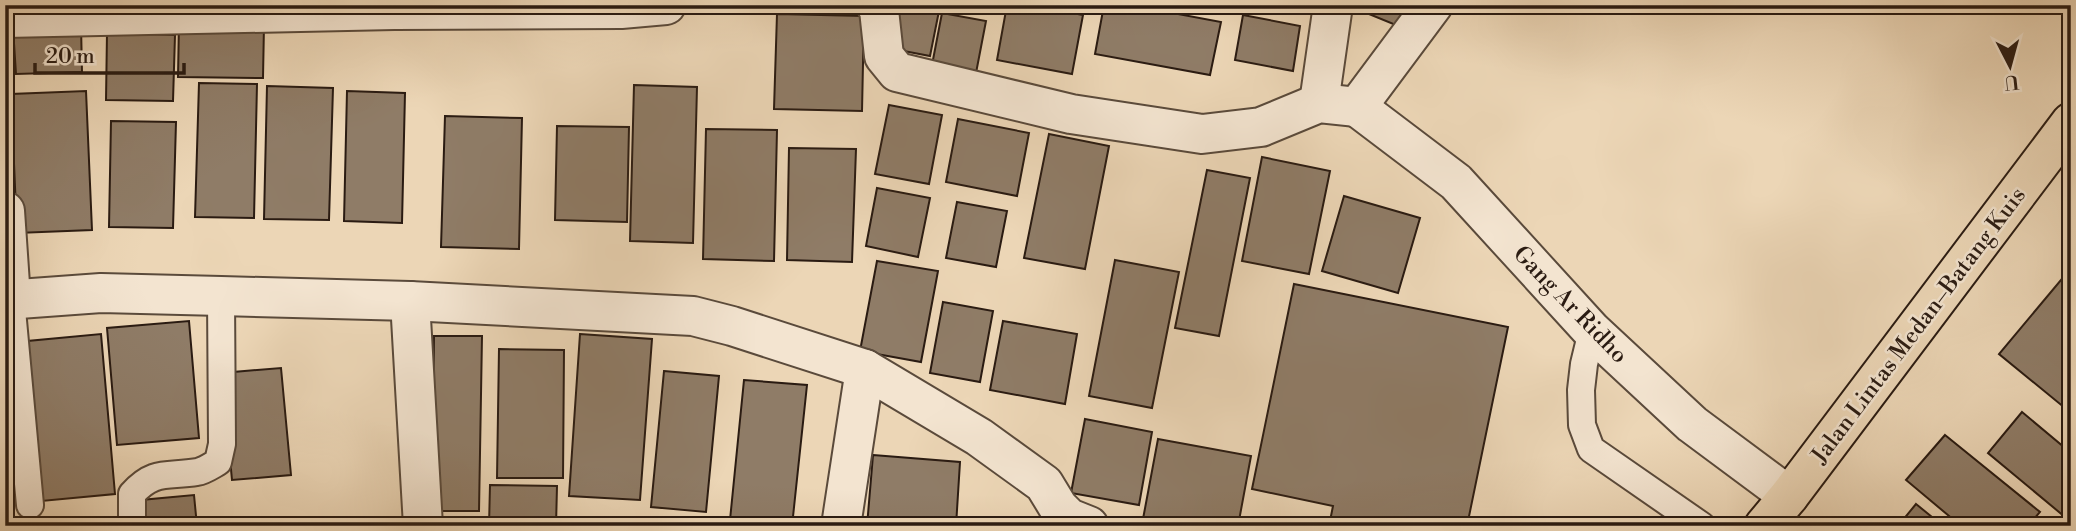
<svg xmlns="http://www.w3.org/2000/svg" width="2076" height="531" font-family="'Libre Bodoni',serif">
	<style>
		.building { fill: #8f7c67; stroke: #2a1b12; stroke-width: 2 }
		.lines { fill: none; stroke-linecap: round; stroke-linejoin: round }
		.lane-casing { stroke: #5a4a3b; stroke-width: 30 }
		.street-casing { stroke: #5a4a3b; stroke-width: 42 }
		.highway-casing { stroke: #2a1b12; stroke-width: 42 }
		.lane { stroke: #f3e4d0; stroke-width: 26 }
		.street { stroke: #f3e4d0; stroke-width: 38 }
		.highway { stroke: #ecd6b6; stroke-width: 38 }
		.labels { text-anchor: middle; stroke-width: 5; stroke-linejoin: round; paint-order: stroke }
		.street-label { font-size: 23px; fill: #2a1b12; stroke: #f3e4d0 }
	</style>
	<rect width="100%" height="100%" fill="#ecd6b6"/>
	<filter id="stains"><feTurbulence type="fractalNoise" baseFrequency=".00286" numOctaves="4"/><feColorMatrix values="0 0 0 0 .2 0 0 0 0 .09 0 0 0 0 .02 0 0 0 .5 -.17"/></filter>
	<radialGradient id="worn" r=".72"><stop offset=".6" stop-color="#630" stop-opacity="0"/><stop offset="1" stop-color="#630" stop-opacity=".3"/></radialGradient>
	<g class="building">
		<polygon points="896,5 940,6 930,56 888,48"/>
		<polygon points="1007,5 1031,5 1083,15 1072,74 997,60"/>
		<polygon points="1104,5 1130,5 1221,22 1210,75 1095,54"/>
		<polygon points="1347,5 1412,5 1403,28"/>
		<polygon points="942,13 986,21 976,73 932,65"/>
		<polygon points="777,14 864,16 862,111 774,109"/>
		<polygon points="1243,15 1300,26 1293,71 1235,60"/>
		<polygon points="179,23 264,25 263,78 178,77"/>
		<polygon points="81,25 82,72 16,74 13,28"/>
		<polygon points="107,33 175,35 173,101 106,100"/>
		<polygon points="199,83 257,84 254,218 195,217"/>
		<polygon points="634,85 697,87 693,243 630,241"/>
		<polygon points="267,86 333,88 329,220 264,219"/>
		<polygon points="86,91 92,230 17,233 11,94"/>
		<polygon points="347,91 405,93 402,223 344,221"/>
		<polygon points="889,105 942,115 929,184 875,174"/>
		<polygon points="445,116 522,118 519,249 441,247"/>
		<polygon points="958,119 1029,133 1017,196 946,182"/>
		<polygon points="111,121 176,122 173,228 109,227"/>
		<polygon points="557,126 629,127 627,222 555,220"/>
		<polygon points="706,129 777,130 774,261 703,259"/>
		<polygon points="1049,134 1109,146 1085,269 1024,258"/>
		<polygon points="789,148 856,149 852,262 787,260"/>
		<polygon points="1262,157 1330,171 1309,274 1242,261"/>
		<polygon points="1207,170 1250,178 1219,336 1175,328"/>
		<polygon points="877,188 930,198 918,257 866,246"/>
		<polygon points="1344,196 1420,218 1398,293 1322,271"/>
		<polygon points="957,202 1007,211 996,267 946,258"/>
		<polygon points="1115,260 1179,272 1152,408 1089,396"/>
		<polygon points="877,261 938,271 921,362 860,351"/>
		<polygon points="2071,268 2071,413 1999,354"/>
		<polygon points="1294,284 1508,327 1467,526 1329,526 1333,506 1252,489"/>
		<polygon points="943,302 993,311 980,382 930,373"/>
		<polygon points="189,321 199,438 117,445 107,328"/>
		<polygon points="1003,321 1077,334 1065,404 990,390"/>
		<polygon points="101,334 115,494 31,502 17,342"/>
		<polygon points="580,334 652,339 640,500 569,496"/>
		<polygon points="434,336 482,336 479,511 432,511"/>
		<polygon points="499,349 564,350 563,478 497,478"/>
		<polygon points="281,368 291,475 232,480 222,373"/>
		<polygon points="664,371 719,376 706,512 651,507"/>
		<polygon points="744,380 807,385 792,526 730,520"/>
		<polygon points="2022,412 2071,453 2071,522 1988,453"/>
		<polygon points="1085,419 1152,432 1139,505 1071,493"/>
		<polygon points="1945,435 2040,512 2028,526 1961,526 1906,480"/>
		<polygon points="1158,439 1251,456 1238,526 1181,526 1143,519"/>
		<polygon points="873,455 960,462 956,526 867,526"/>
		<polygon points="490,485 557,486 556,526 489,526"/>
		<polygon points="194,495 197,526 143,526 141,500"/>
		<polygon points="1916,504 1943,526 1898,526"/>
	</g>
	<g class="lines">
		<defs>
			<g id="lane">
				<polyline points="11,299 30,505"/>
				<polyline points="1592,331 1584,364 1581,390 1582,425 1591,449 1702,526"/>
				<path d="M132 526V494C154 469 168 477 197 472 204 471 211 466 218 462L222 444 221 296"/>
			</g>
			<g id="street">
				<polyline points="876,5 879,10 884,56 897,72 1071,114 1202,134 1261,127 1319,103 1357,107"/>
				<polyline points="5,18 394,10 621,9 666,5"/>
				<polyline points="1319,103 1333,5"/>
				<polyline points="1357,107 1456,182 1592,331 1692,424 1789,496"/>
				<polyline points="1357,107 1433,5"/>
				<polyline points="5,211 11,299"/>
				<polyline points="5,300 101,293 221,296 410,301 693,316 732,326 865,369 979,437 1044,484 1058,507 1069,518 1089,526"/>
				<polyline points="410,301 423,526"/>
				<polyline points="841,526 865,369"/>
			</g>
			<polyline id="highway" points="1764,526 1789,496 2071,122"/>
		</defs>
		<use href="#lane" class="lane-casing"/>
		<use href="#street" class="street-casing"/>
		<use href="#highway" class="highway-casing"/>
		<use href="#lane" class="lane"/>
		<use href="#street" class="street"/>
		<use href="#highway" class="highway"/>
	</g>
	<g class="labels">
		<g class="street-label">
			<text transform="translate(1571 304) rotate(46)" y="8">Gang Ar Ridho</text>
			<text transform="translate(1918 325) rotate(-53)" y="8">Jalan Lintas Medan–Batang Kuis</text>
		</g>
	</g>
	<rect width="2076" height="531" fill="none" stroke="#ecd6b6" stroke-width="28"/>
	<rect x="7" y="7" width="2062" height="517" fill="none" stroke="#2a1b12" stroke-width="3.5"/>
	<rect x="14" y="14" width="2048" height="503" fill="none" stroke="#2a1b12" stroke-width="2"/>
	<g transform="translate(2010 66) rotate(174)" stroke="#f3e4d0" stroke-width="5" paint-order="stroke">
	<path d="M0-5L12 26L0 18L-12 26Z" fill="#2a1b12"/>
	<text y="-10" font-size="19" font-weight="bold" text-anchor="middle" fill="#2a1b12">U</text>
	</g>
	<path d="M35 63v10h149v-10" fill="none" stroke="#2a1b12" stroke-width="3.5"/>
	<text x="46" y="63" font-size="21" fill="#2a1b12" stroke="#f3e4d0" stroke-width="5" paint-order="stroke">20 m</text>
	<rect width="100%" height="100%" filter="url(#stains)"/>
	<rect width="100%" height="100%" fill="url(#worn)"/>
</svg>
